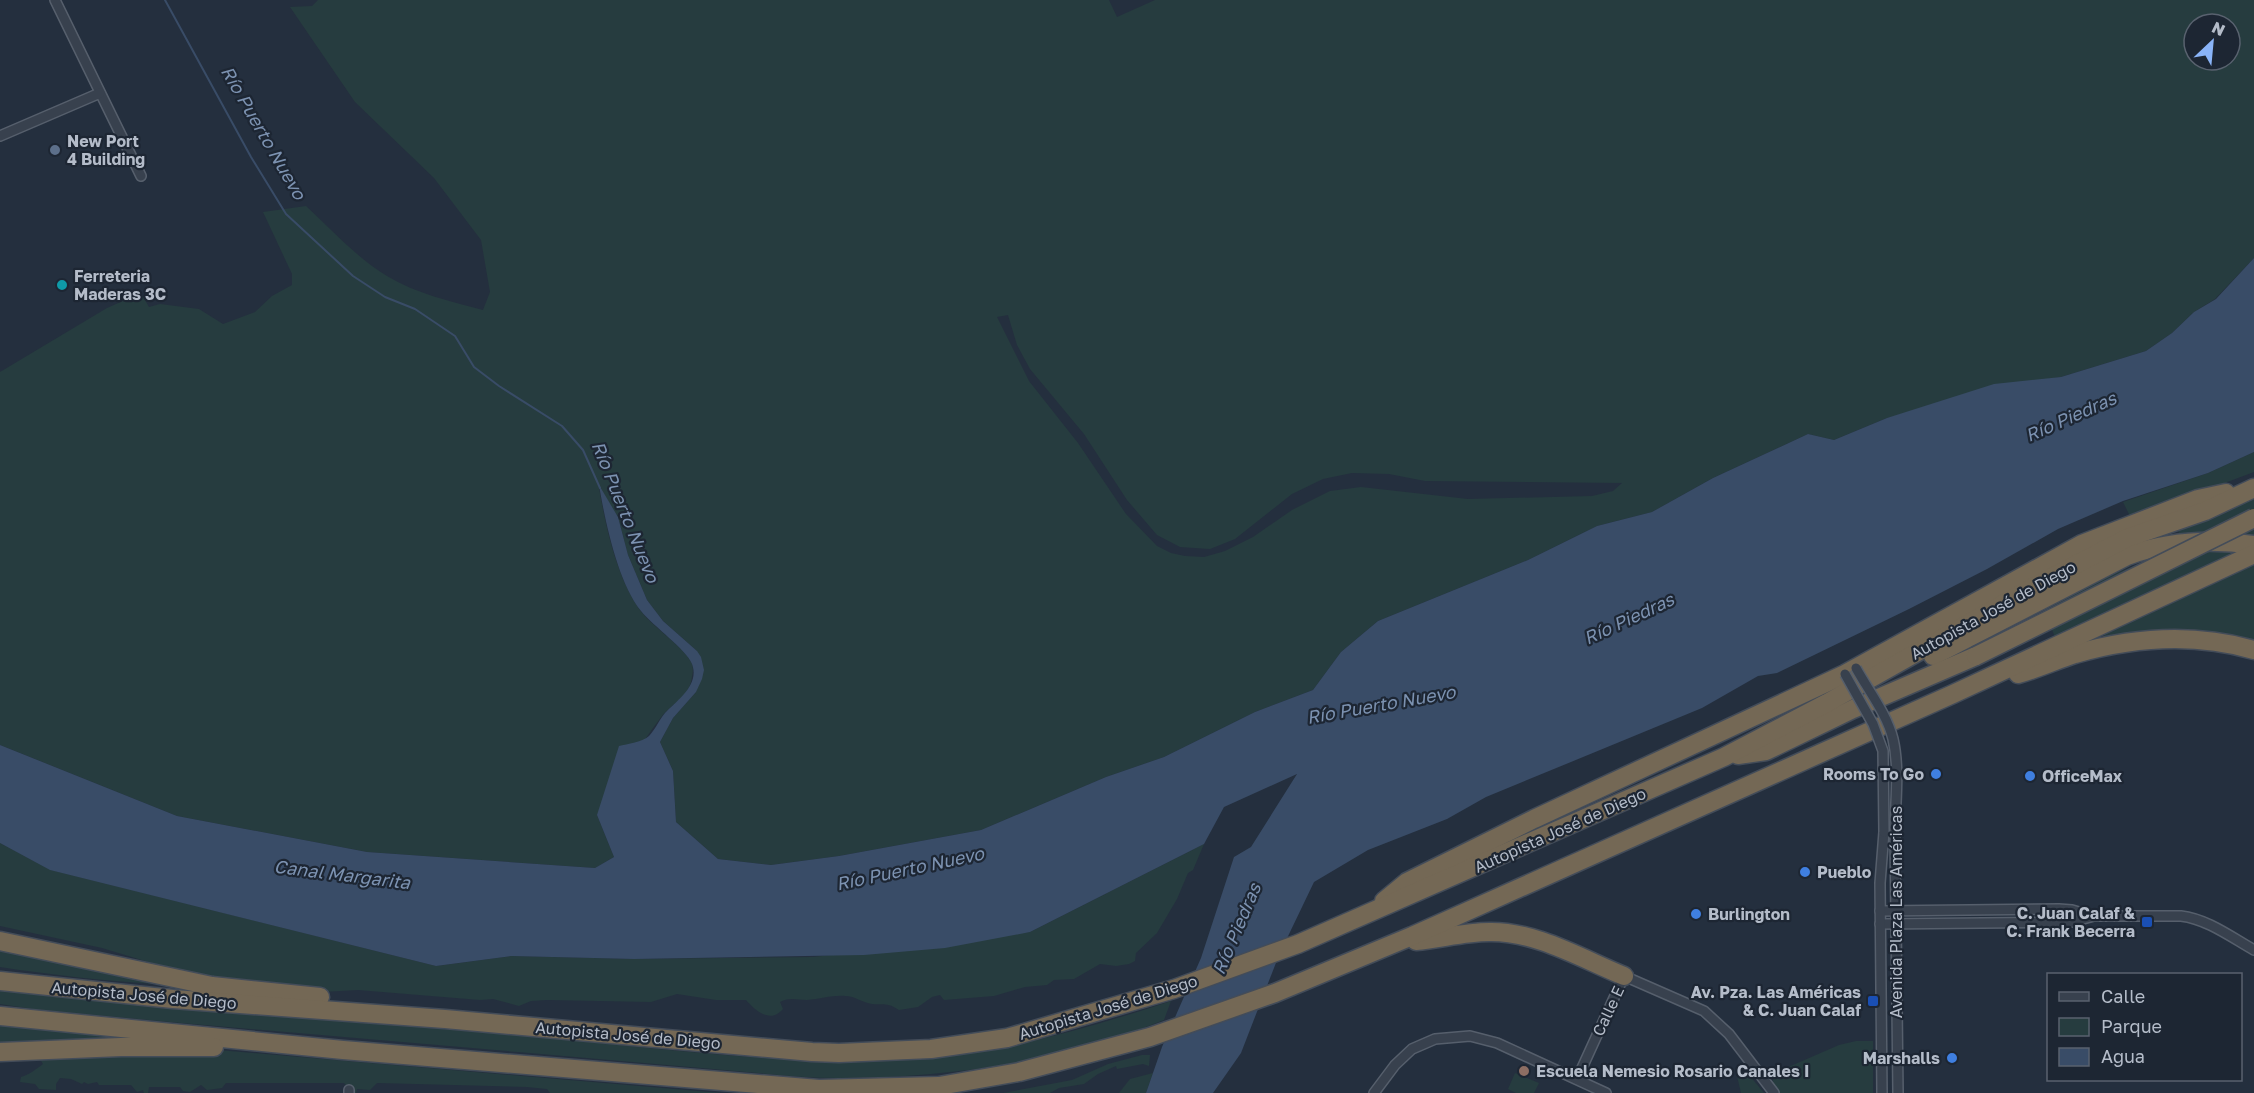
<svg xmlns="http://www.w3.org/2000/svg" width="2254" height="1093" font-family="'Golos Text',sans-serif">
	<style>
		.green { fill: #263c3f; fill-rule: evenodd }
		.water { fill: #394c67 }
		.lines { fill: none; stroke-linecap: round; stroke-linejoin: round }
		.stream { stroke: #394c67; stroke-width: 2 }
		.street-casing { stroke: #565f6c; stroke-width: 12 }
		.highway-casing { stroke: #434c59; stroke-width: 21 }
		.street { stroke: #38414e; stroke-width: 9 }
		.highway { stroke: #746855; stroke-width: 18 }
		.street-bridge-casing { stroke: #565f6c; stroke-width: 12; stroke-linecap: butt }
		.highway-bridge-casing { stroke: #434c59; stroke-width: 21; stroke-linecap: butt }
		.street-bridge { stroke: #38414e; stroke-width: 9 }
		.highway-bridge { stroke: #746855; stroke-width: 18 }
		.service-dot { fill: #5c6f8a; stroke: #1d2633; stroke-width: 2 }
		.culture-dot { fill: #0f9aa8; stroke: #1d2633; stroke-width: 2 }
		.shop-dot { fill: #3f7fe0; stroke: #1d2633; stroke-width: 2 }
		.transit-dot { fill: #1a4fb4; stroke: #1d2633; stroke-width: 2 }
		.education-dot { fill: #8d6e63; stroke: #1d2633; stroke-width: 2 }
		.labels { text-anchor: middle; stroke-width: 4.5; stroke-linejoin: round; paint-order: stroke }
		.poi-label { font-size: 16px; font-weight: bold; fill: #b4bcc9; stroke: #1d2633; text-anchor: start }
		.street-label { font-size: 16px; fill: #b4bcc9; stroke: #1d2633 }
		.water-label { font-size: 18px; font-style: italic; fill: #7c92b1; stroke: #1d2633 }
	</style>
	<rect width="100%" height="100%" fill="#242f3e"/>
	<g class="green">
		<path d="M318 0H1109L1117 17 1155 0H2254V258L2215 299 2194 312 2172 333 2146 351 2061 377 2028 382 1887 418 1834 440 1808 434 1713 478 1652 512 1597 526 1528 560 1378 621 1341 652 1313 690 1255 712 1164 757 1106 777 981 830 839 856 771 865 718 859 676 822 673 771 660 742 673 718 696 692 697 651 663 621 647 600 628 555 618 517 599 488C606 528 618 584 644 615 656 629 687 650 692 664 694 669 692 676 691 682 687 697 672 704 662 716 638 747 618 782 597 815L614 857 595 868 367 852 177 816 0 745V372L107 308 141 293 149 307 160 304 199 309 223 324 255 312 272 296 292 285V274L263 212 306 206C332 230 357 258 387 276 417 294 450 301 483 310L490 292 481 240 434 178 355 102 290 7 312 6ZM2194 24H2230V60H2194ZM1008 315 1017 345 1030 369 1084 434 1127 500 1157 535 1180 547 1210 549 1235 539 1292 494 1323 479 1352 473 1389 474 1425 481 1622 483 1613 491 1592 496 1468 499 1361 487 1330 491 1292 510 1253 537 1225 551 1204 557 1185 556 1171 553 1157 546 1126 514 1078 443 1029 381 997 317Z"/>
		<polygon points="2254,452 2254,472 2131,518 2123,502 2208,473"/>
		<path d="M2254 498V545L2056 639 2043 609C2086 586 2124 567 2171 554L2180 536 2177 527Z"/>
		<polygon points="2254,565 2254,646 2105,640 2104,634"/>
		<path d="M0 843 51 870 436 966 511 956 634 959 813 957 1030 932 1204 844 1193 870 1188 873 1177 899 1157 933 1136 953 1135 961 1129 964 1116 966 1100 964 1074 979 1054 980 1047 985 1025 987 994 996 944 1000 940 995 932 997 918 1007 899 1010C887 1002 884 1005 872 1004 863 1003 855 996 845 996 833 995 820 999 807 1000 797 1000 790 997 780 1002L783 1009C770 1024 756 1011 746 1000H716L677 994 651 1002 547 1000 531 1001 519 1006 493 999 480 1000 358 990 322 992 259 985 178 971 102 948 0 926Z"/>
		<path d="M0 946 158 984C105 981 52 975 0 967Z"/>
		<path d="M0 989C175 1005 351 1022 526 1036 669 1048 815 1072 958 1054 1031 1045 1101 1024 1171 1001L1164 1020C1061 1062 948 1078 838 1078 800 1078 762 1073 724 1070 655 1064 587 1058 518 1052 357 1038 195 1025 33 1009L0 1004Z"/>
		<polygon points="0,1025 181,1041 0,1045"/>
		<polygon points="1856,1041 1873,1041 1873,1093 1780,1093 1773,1084 1773,1077 1777,1072 1839,1045"/>
		<path d="M218 1050 721 1093H550L547 1089 527 1087 377 1083 370 1090 357 1089 356 1093H352L344 1083H226L222 1088 207 1090 201 1085 190 1092 183 1091 180 1087H149L148 1093H144L143 1090 137 1092 131 1085H99L97 1082 88 1084 84 1082 82 1084 71 1079 60 1078 56 1084V1090L39 1089 35 1084 20 1082 21 1077C27 1076 38 1068 43 1064L40 1059Z"/>
		<polygon points="1142,1055 1150,1055 1149,1066 1143,1064 1117,1069 1116,1066 1098,1074 1084,1084 1059,1088 1050,1093 1003,1093 1072,1080 1108,1064"/>
		<polygon points="1745,1070 1764,1093 1741,1093 1737,1076"/>
		<polygon points="1153,1073 1146,1093 1119,1093 1130,1079"/>
		<polygon points="1515,1073 1539,1083 1534,1093 1516,1093 1508,1089"/>
	</g>
	<path class="water" d="M2254 258V452L2208 473 2123 501 2058 529 1987 569 1909 609 1777 673 1758 676 1702 708 1486 797 1447 819 1368 850 1314 882 1279 955 1241 1053 1213 1093H1146L1162 1047 1201 958 1234 857 1251 847 1297 774 1224 807 1204 844 1030 932 945 948 864 955 634 959 511 956 436 966 50 870 0 843V745L177 816 367 852 595 868 614 857 597 815 619 746C627 744 643 742 649 736 655 730 659 720 665 713 677 700 700 685 692 664 687 650 653 626 641 611 618 583 605 521 599 485L618 517 628 555 647 600 663 621 697 651 701 657 704 670 702 679 696 692 673 718 660 742 673 771 676 822 718 859 771 865 839 856 981 830 1106 777 1164 757 1255 712 1313 690 1341 652 1378 621 1528 560 1597 526 1652 512 1713 478 1808 434 1834 440 1887 418 1994 384 2061 377 2146 351 2172 333 2194 312 2216 299Z"/>
	<g class="lines">
		<polyline class="stream" points="165,0 251,157 286,214 353,276 385,297 415,309 455,336 474,367 499,386 562,426 583,450 600,488"/>
		<defs>
			<g id="street">
				<polyline points="55,0 141,176"/>
				<polyline points="0,136 100,93"/>
				<polyline points="1895,834 1898,1093"/>
				<polyline points="1880,911 2059,909 2072,910 2092,916"/>
				<path d="M1880 924 2072 922 2094 916H2181C2207 919 2231 937 2254 950"/>
				<polyline points="1577,1079 1624,976 1704,1011 1729,1034 1774,1093"/>
				<polyline points="349,1093 349,1090"/>
				<polyline points="1374,1093 1395,1065 1412,1049 1435,1039 1470,1036 1497,1043 1606,1093"/>
				<polyline points="1882,1093 1880,883 1884,832"/>
			</g>
			<g id="highway">
				<path d="M1933 656 2127 556C2168 541 2211 539 2254 545"/>
				<path d="M2018 674C2037 669 2056 660 2075 654 2134 637 2195 633 2254 650"/>
				<polyline points="1738,755 1766,751 1853,709 1976,656"/>
				<polyline points="1384,901 1407,882 1534,819 1845,674 2082,544 2198,499 2226,493"/>
				<polyline points="0,941 212,986 320,997"/>
				<path d="M1416 941C1440 939 1464 932 1489 932 1536 931 1582 959 1624 976"/>
				<polyline points="0,981 173,999 445,1019 812,1052 839,1053 931,1049 1007,1038 1174,989 1298,944 1724,757 1827,703 2033,587 2127,538 2205,511 2254,488"/>
				<polyline points="0,1016 343,1050 819,1089 939,1086 1019,1072 1150,1037 1275,993 1412,936 1953,694 2254,554"/>
				<polyline points="0,1052 121,1047 214,1047"/>
			</g>
		</defs>
		<use href="#street" class="street-casing"/>
		<use href="#highway" class="highway-casing"/>
		<use href="#street" class="street"/>
		<use href="#highway" class="highway"/>
		<defs>
			<g id="street-bridge">
				<path d="M1856 668C1868 690 1887 714 1893 739 1900 769 1895 803 1895 834"/>
				<polyline points="1845,674 1873,724 1883,751 1884,832"/>
			</g>
			<polyline id="highway-bridge" points="1976,656 2254,518"/>
		</defs>
		<use href="#street-bridge" class="street-bridge-casing"/>
		<use href="#highway-bridge" class="highway-bridge-casing"/>
		<use href="#street-bridge" class="street-bridge"/>
		<use href="#highway-bridge" class="highway-bridge"/>
	</g>
	<circle class="service-dot" cx="55" cy="150" r="6"/>
	<circle class="culture-dot" cx="62" cy="285" r="6"/>
	<g class="shop-dot">
		<circle cx="1936" cy="774" r="6"/>
		<circle cx="2030" cy="776" r="6"/>
		<circle cx="1805" cy="872" r="6"/>
		<circle cx="1696" cy="914" r="6"/>
		<circle cx="1952" cy="1058" r="6"/>
	</g>
	<g class="transit-dot">
		<rect x="2141" y="916" width="12" height="12" rx="3"/>
		<rect x="1867" y="995" width="12" height="12" rx="3"/>
	</g>
	<circle class="education-dot" cx="1524" cy="1071" r="6"/>
	<g class="labels">
		<g class="poi-label">
			<text x="67" y="147">New Port<tspan x="67" dy="18">4 Building</tspan></text>
			<text x="74" y="282">Ferreteria<tspan x="74" dy="18">Maderas 3C</tspan></text>
			<text x="1924" y="780" text-anchor="end">Rooms To Go</text>
			<text x="2042" y="782">OfficeMax</text>
			<text x="1817" y="878">Pueblo</text>
			<text x="2135" y="919" text-anchor="end">C. Juan Calaf &amp;<tspan x="2135" dy="18">C. Frank Becerra</tspan></text>
			<text x="1708" y="920">Burlington</text>
			<text x="1861" y="998" text-anchor="end">Av. Pza. Las Américas<tspan x="1861" dy="18">&amp; C. Juan Calaf</tspan></text>
			<text x="1940" y="1064" text-anchor="end">Marshalls</text>
			<text x="1536" y="1077">Escuela Nemesio Rosario Canales I</text>
		</g>
		<g class="street-label">
			<text transform="translate(1993 610) rotate(-29)" y="6">Autopista José de Diego</text>
			<text transform="translate(1560 830) rotate(-24)" y="6">Autopista José de Diego</text>
			<text transform="translate(1896 912) rotate(-90)" y="6">Avenida Plaza Las Américas</text>
			<text transform="translate(144 995) rotate(5)" y="6">Autopista José de Diego</text>
			<text transform="translate(1108 1007) rotate(-17)" y="6">Autopista José de Diego</text>
			<text transform="translate(1608 1011) rotate(-65)" y="6">Calle E</text>
			<text transform="translate(628 1035) rotate(5)" y="6">Autopista José de Diego</text>
		</g>
		<g class="water-label">
			<text transform="translate(263 133) rotate(60)" y="6">Río Puerto Nuevo</text>
			<text transform="translate(2071 417) rotate(-24)" y="6">Río Piedras</text>
			<text transform="translate(625 512) rotate(68)" y="6">Río Puerto Nuevo</text>
			<text transform="translate(1629 619) rotate(-25)" y="6">Río Piedras</text>
			<text transform="translate(1381 705) rotate(-10)" y="6">Río Puerto Nuevo</text>
			<text transform="translate(910 869) rotate(-12)" y="6">Río Puerto Nuevo</text>
			<text transform="translate(342 875) rotate(7)" y="6">Canal Margarita</text>
			<text transform="translate(1237 929) rotate(-67)" y="6">Río Piedras</text>
		</g>
	</g>
	<rect x="2047" y="973" width="195" height="108" fill="#1d2633" stroke="#59626f" stroke-width="1.5"/>
	<rect x="2059" y="992" width="30" height="9" fill="#38414e" stroke="#59626f" stroke-width="1.5"/>
	<text x="2101" y="1003" font-size="18" fill="#b4bcc9">Calle</text>
	<rect x="2059" y="1018" width="30" height="18" fill="#263c3f" stroke="#59626f" stroke-width="1.5"/>
	<text x="2101" y="1033" font-size="18" fill="#b4bcc9">Parque</text>
	<rect x="2059" y="1048" width="30" height="18" fill="#394c67" stroke="#59626f" stroke-width="1.5"/>
	<text x="2101" y="1063" font-size="18" fill="#b4bcc9">Agua</text>
	<g transform="translate(2212 42) rotate(26)"><circle r="28" fill="#1d2633" stroke="#59626f" stroke-width="1.5"/>
	<path d="M0-4.5L10 22L0 15L-10 22Z" fill="#8ab4f8"/>
	<text y="-9" font-size="16" font-weight="bold" text-anchor="middle" fill="#b4bcc9">N</text>
	</g>
</svg>
